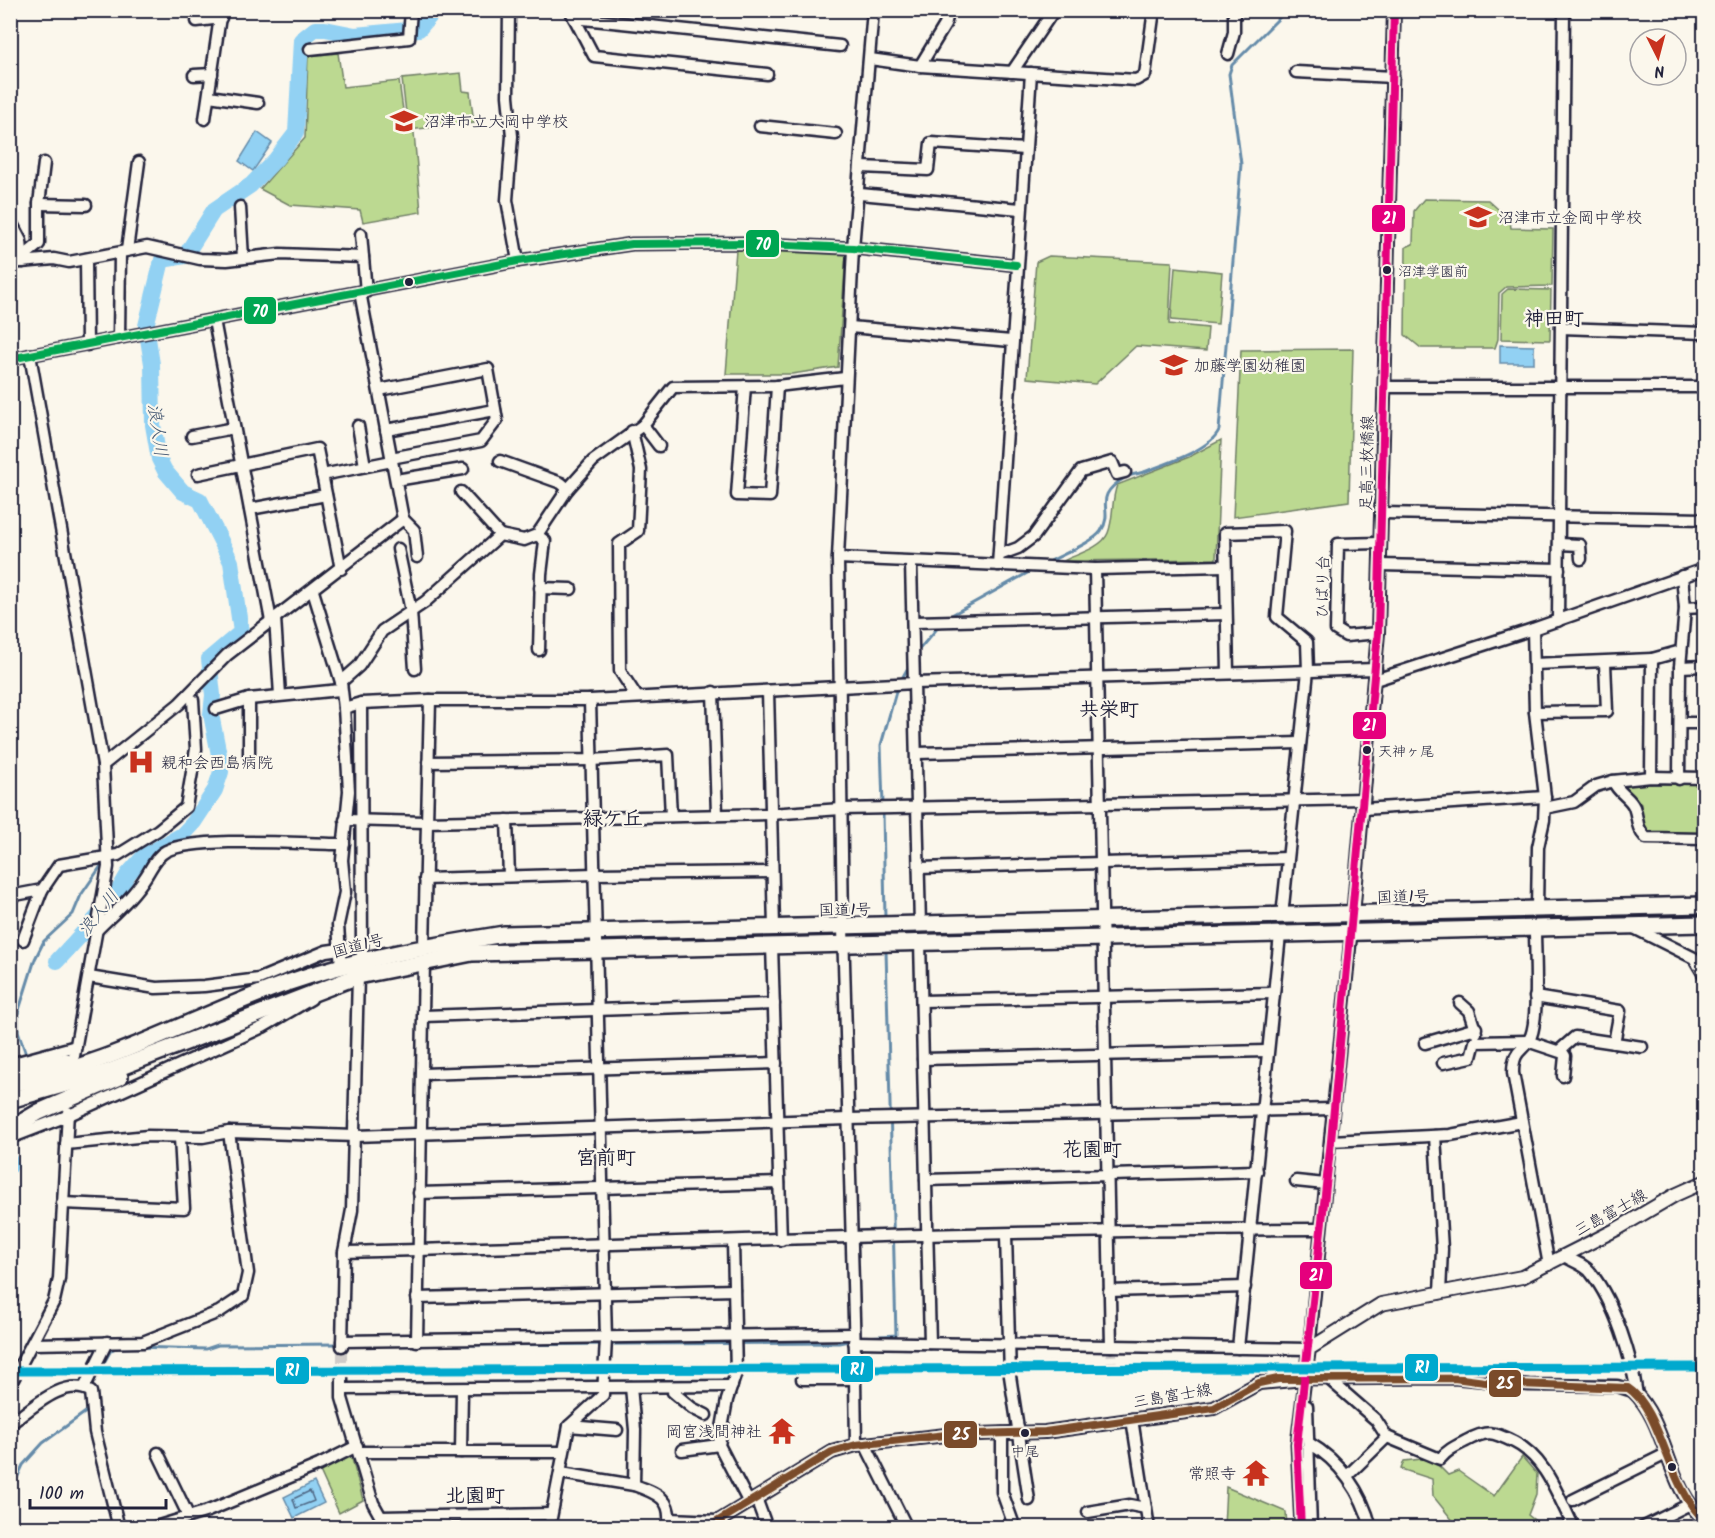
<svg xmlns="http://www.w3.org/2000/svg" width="1715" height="1538" font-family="Kalam,'Klee One',sans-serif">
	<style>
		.green { fill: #bcd991; stroke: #6f7e66; stroke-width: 1.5 }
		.water { fill: #92d1f3; stroke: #658ba9; stroke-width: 1.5 }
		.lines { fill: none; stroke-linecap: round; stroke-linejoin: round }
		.shore { stroke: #4f6885; stroke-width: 1.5 }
		.stream { stroke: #658ba9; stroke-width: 3 }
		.river { stroke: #92d1f3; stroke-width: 16 }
		.minor-tunnel { stroke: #d0ccc9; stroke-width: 10; stroke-dasharray: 10 5; stroke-linecap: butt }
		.minor-casing { stroke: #22223b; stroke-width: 15 }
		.major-casing { stroke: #22223b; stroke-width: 16 }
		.highway-casing { stroke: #22223b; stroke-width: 20 }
		.minor { stroke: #fbf7ec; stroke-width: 10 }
		.major { stroke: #fbf7ec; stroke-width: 12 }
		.highway { stroke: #fbf7ec; stroke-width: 15 }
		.bus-1-casing { stroke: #fbf7ec; stroke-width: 12 }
		.bus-2-casing { stroke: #fbf7ec; stroke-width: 12 }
		.bus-3-casing { stroke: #fbf7ec; stroke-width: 12 }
		.bus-1 { stroke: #7a4b2a; stroke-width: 8 }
		.bus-2 { stroke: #e5007d; stroke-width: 8 }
		.bus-3 { stroke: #00a651; stroke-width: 8 }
		.rail-1-casing { stroke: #fbf7ec; stroke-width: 14 }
		.rail-1 { stroke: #00a9ce; stroke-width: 9 }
		.bus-dot { fill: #22223b; stroke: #fbf7ec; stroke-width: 2 }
		.labels { text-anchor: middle; stroke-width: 4.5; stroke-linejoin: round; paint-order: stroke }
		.bus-label { font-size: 14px; fill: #22223b; stroke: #fbf7ec; text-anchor: start }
		.poi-label { font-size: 16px; fill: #22223b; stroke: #fbf7ec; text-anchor: start }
		.street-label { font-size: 16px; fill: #22223b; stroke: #fbf7ec }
		.water-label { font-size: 18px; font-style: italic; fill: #445772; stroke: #fbf7ec }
		.quarter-label { font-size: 20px; font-weight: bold; fill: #22223b; stroke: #fbf7ec }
		.line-badge { stroke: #fbf7ec; stroke-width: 2 }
		.badge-label { font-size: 16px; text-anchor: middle; font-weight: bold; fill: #fff }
	</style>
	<rect width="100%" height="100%" fill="#fbf7ec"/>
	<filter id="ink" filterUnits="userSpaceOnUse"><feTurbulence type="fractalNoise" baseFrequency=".0167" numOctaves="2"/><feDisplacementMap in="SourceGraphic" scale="12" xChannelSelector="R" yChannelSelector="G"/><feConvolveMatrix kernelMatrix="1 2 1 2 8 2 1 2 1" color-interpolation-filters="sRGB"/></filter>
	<g filter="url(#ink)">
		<g class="green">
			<polygon points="338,53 343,87 399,81 406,132 414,133 421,212 363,222 360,210 290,205 260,189 305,138 308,56"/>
			<polygon points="461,73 463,91 470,92 474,123 408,130 402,79"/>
			<polygon points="1424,199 1488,200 1510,220 1511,228 1553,229 1552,286 1506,287 1499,293 1498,339 1495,348 1421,348 1405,335 1406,247 1413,244 1414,211"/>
			<polygon points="736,250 846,255 838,367 792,374 726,374"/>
			<polygon points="1049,256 1172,262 1169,324 1208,328 1206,351 1136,346 1095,384 1027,378 1036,262"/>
			<polygon points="1175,267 1222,272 1218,324 1171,320"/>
			<polygon points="1508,289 1551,290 1550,340 1501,339 1502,294"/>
			<polygon points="1353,349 1349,501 1233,517 1241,350"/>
			<path d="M1221 440 1216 559 1063 561C1077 554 1102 548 1108 533 1114 518 1111 501 1117 485L1189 457Z"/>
			<polygon points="1627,784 1704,784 1704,835 1650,834 1642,825 1641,804 1625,790"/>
			<polygon points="349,1457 352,1459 363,1500 339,1513 320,1471"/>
			<polygon points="1522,1457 1537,1474 1536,1494 1528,1515 1543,1527 1458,1527 1433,1496 1432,1479 1401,1469 1404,1461 1431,1458 1448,1475 1458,1471 1494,1496"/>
			<polygon points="1226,1487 1286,1512 1287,1527 1224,1527"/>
		</g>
		<g class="water">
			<polygon points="257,132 272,143 253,171 239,161"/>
			<polygon points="1500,345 1534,346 1534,363 1500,363"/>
			<polygon points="314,1482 324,1503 294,1518 284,1497"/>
		</g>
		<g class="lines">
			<polygon class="shore" points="310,1491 314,1501 296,1508 293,1499"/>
			<g class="stream">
				<path d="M1045 564C1058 556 1093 543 1101 531 1116 508 1089 499 1126 477 1132 474 1138 474 1144 472 1165 464 1210 450 1219 430L1241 164 1229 74 1232 65 1283 14 1309 10"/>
				<polyline points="948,617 1031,571"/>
				<polyline points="916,653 941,624"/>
				<polyline points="900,682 910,664"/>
				<polyline points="883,805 881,745 897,688"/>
				<polyline points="883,812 885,919"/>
				<polyline points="26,1054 18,1031 18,1013 35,959 44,941 73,914 81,895 101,866"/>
				<polyline points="865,1337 896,1335 886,950"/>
				<polyline points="463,1345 839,1343 853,1340"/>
				<polyline points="134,1347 206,1349 218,1345 340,1344"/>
				<polyline points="93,1382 111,1350 118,1347"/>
				<polyline points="10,1493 23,1465 43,1443 87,1411 87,1393"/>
			</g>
			<g class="river">
				<polyline points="57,961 113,900 128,874 143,857 182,835 194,822 215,790 221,772 220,760 211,714 213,695 209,659 241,632 231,562 222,543 200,500 183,492 165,471 159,459 153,425 152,364 146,326 162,260 185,256 214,210 251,185 276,159 296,133 301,40 315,29 325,29 355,35 419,29 435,10"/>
				<polyline points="10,1161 10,1166"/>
			</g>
			<g class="minor-tunnel">
				<polyline points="1111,1346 1112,1371"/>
				<polyline points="342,1377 342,1346"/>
				<polyline points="855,1379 855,1354"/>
			</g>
			<defs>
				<g id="minor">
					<polyline points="509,10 508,96 512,136 507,200 518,261"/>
					<polyline points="570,10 594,56 767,74"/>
					<polyline points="574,18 840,46"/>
					<polyline points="197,21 221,18"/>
					<polyline points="310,49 409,38 411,10"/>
					<polyline points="1228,54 1234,32 1234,10"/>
					<polyline points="870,59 920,66 1136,80 1145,75 1154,10"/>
					<polyline points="920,66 945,25 949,10"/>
					<polyline points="1012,72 1054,10"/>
					<polyline points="1296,72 1393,77"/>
					<polyline points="194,75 212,74"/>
					<polyline points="209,96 258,103"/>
					<polyline points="205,119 221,10"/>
					<polyline points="760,126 836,134"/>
					<polyline points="862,167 928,170 931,143 1025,149"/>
					<polyline points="860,194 1020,209"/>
					<polyline points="39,204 86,205"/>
					<polyline points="240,207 243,258"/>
					<polyline points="10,220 21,241 23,262"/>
					<polyline points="361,234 363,257"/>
					<polyline points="127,250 139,162"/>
					<polyline points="23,257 39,244 39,204 44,163"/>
					<polyline points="86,259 87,345"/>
					<polyline points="10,263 54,259 69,262 147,247 200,259 227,260 280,254 363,257 366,292"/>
					<polyline points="214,320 271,621"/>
					<polyline points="850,327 1011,341"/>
					<polyline points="1561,328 1704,333"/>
					<polyline points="119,338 120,253"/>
					<polyline points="30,355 103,765 108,867 74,1056"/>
					<polyline points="10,359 518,261 632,244 744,243 853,248 1016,265"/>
					<polyline points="745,386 737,495 770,496 777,386"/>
					<polyline points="1385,387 1704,387"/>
					<polyline points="379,390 488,369 497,420 481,441 391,458"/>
					<polyline points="643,425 659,446"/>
					<polyline points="358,426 365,466"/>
					<polyline points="386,430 495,410"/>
					<polyline points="632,431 641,470 638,531 619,544 620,671 637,697"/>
					<polyline points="192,436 234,428"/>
					<polyline points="500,461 561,483 568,489"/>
					<polyline points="198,474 317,449 341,569"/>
					<polyline points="322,475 392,461"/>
					<polyline points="396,480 463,469"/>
					<polyline points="461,492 500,535"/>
					<polyline points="250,509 326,495"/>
					<polyline points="1382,513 1704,519"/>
					<polyline points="403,519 414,530 417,557"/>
					<polyline points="537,535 545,541 541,574 539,650"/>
					<polyline points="1559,544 1580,545 1581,559"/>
					<polyline points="398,549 411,611 415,669"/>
					<polyline points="999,555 1018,548 1034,536 1081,471 1112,462 1117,474 1125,472"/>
					<polyline points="838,558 1095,569 1224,566"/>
					<polyline points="911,563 920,925"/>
					<polyline points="998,565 1031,73"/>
					<polyline points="1380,565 1559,569"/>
					<polyline points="1095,569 1111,1346"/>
					<polyline points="540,588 571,589"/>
					<polyline points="313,591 341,682 344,708 349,791 342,860 345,892 338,925 341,968"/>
					<polyline points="1685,608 1704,607"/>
					<polyline points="275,618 280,695"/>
					<polyline points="1558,621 1564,10"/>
					<polyline points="914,622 1226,614"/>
					<polyline points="1533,629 1535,712 1545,797 1544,820 1538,847 1537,909"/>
					<polyline points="1378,633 1346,636 1336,630 1338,544 1380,543"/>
					<polyline points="1534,664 1652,659"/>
					<polyline points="1680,667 1704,666"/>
					<polyline points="1228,673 1225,533 1285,531 1277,617 1307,642 1308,671 1282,916"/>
					<polyline points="1375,680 1533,629 1704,569"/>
					<polyline points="341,682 359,666 382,631 425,602 500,535 524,540 537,535 567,490 593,461 643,425 673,387 777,386 845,378"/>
					<polyline points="768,691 774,928"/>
					<polyline points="713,692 717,814"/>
					<polyline points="249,699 249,756"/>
					<polyline points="361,703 362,960"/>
					<polyline points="344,708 361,703 430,700 590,700 915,683 1376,669"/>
					<polyline points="216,709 249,699 340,690"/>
					<polyline points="1535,712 1607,711 1605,663"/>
					<polyline points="1680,723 1704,723"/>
					<polyline points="917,753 1300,743"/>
					<polyline points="428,762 592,760 668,755 671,816"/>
					<polyline points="103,765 179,704 227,655 403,519 360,292"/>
					<polyline points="1651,777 1652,659 1681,651"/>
					<polyline points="1679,779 1680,667 1685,608 1682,576"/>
					<path d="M1613 781C1619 794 1630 797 1634 807 1639 821 1635 826 1646 838L1704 839"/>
					<polyline points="1545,808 1574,802 1596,786 1613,781 1651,777 1704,778"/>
					<polyline points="1363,809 1545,797"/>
					<polyline points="345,820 426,822 770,814 841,809 1364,799"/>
					<polyline points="507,820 509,876"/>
					<polyline points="919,868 1287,858"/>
					<polyline points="425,879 594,874 771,872"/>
					<polyline points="10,896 42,890 59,865 118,855 158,830 186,807 196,749 193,700"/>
					<polyline points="1632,927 1694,958 1704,975"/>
					<path d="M1535 929C1535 953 1539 1015 1531 1036 1524 1053 1513 1047 1513 1073L1549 1265"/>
					<path d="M97 930C114 913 133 897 146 876 152 867 156 856 166 851 198 836 304 844 344 844"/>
					<polyline points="23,940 42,890"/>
					<polyline points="920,942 930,1343"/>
					<polyline points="772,945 781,1240"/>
					<polyline points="424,947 430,700"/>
					<polyline points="89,977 156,988 204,986 259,979 326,951 340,949"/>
					<polyline points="1535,997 1620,1011 1614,1043"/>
					<polyline points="922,1001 1274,993"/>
					<polyline points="1460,1003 1469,1011 1476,1033"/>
					<polyline points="424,1016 774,1004"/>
					<polyline points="1425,1043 1476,1028"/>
					<polyline points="1560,1050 1575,1037 1642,1047"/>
					<polyline points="923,1059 1267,1051"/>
					<polyline points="1443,1063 1471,1057 1475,1042 1527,1041 1563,1053 1565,1056 1563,1076"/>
					<polyline points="10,1064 76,1046"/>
					<polyline points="422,1074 776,1063"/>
					<polyline points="1435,1136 1442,1249 1440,1293"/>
					<polyline points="10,1138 67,1116 263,1027 311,999"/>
					<polyline points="1331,1141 1450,1135 1522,1122"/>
					<polyline points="66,1144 148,1136 203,1137 229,1132 355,1136 848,1119 1333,1109"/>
					<polyline points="926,1180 1257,1171"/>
					<polyline points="1296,1181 1325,1184"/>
					<polyline points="419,1193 779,1183"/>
					<polyline points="62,1203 184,1208 180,1138"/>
					<polyline points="1006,1235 1010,1376 1029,1500"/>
					<polyline points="733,1242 736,1373 727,1400 719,1445 749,1503"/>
					<path d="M344 1252C669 1243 995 1230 1320 1229"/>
					<path d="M1564 1256C1572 1261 1586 1265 1591 1273 1615 1303 1632 1358 1637 1395"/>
					<polyline points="1109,1291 1245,1287"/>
					<polyline points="417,1298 734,1290"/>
					<polyline points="342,1341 853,1334"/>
					<polyline points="417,1341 424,962"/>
					<polyline points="854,1342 1309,1349 1353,915"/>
					<polyline points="32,1344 143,1342 219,1312 243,1296 248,1273 229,1132"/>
					<polyline points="342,1346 344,1252 352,1210 358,976"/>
					<polyline points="1238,1348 1280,935"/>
					<polyline points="855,1354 843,927 838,558 853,248 873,10"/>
					<polyline points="342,1377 342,1398 373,1503 387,1528"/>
					<polyline points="802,1379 855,1379 856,1445"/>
					<polyline points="1305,1379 1454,1378 1529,1385 1617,1386 1633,1391"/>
					<path d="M1330 1380 1376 1420 1387 1437 1440 1459C1447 1450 1456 1446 1466 1441 1488 1429 1493 1432 1514 1442 1546 1458 1558 1496 1574 1528"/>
					<polyline points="10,1385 54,1301 59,1279 68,1112"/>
					<path d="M631 1387 635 1430 634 1485C657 1493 674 1499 668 1528"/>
					<polyline points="674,1387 673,1392 692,1408 706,1415"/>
					<polyline points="84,1388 107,1342"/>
					<polyline points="343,1389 732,1386"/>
					<polyline points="1307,1406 1311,1528"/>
					<polyline points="1132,1419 1149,1528"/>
					<path d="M10 1424C30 1410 65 1375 91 1392L95 1432 119 1528"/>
					<polyline points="569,1426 617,1430"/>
					<polyline points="1002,1433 1002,1492 1015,1528"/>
					<path d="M1309 1443C1340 1461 1362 1492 1371 1528"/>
					<polyline points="866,1446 907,1528"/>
					<polyline points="682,1450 719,1445"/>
					<polyline points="359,1452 563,1452"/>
					<polyline points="461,1452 462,1390"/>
					<polyline points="158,1453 188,1515"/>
					<polyline points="561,1473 634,1485"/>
					<polyline points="1347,1476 1387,1437"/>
					<polyline points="756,1498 767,1528"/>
					<polyline points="1573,1500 1666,1454"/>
					<polyline points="1088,1512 1130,1505 1146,1508"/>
					<polyline points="381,1517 551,1514"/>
					<polyline points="670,1519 717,1521"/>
					<polyline points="152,1528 208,1511 319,1465 357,1446"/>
					<polyline points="549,1528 569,1426 603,1395 606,1339 590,700"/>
					<polyline points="1301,1528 1297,1444 1305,1379"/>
					<polyline points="1642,1528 1690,1504"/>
				</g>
				<g id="major">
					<polyline points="1353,915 1378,633 1394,10"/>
					<path d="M1633 1391C1668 1424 1666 1487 1704 1519"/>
					<polyline points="707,1528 832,1452 856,1445 946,1435 1045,1432 1214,1408 1259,1383 1305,1379 1309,1349 1381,1304 1522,1277 1617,1229 1675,1195 1704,1182"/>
				</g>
				<g id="highway">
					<polyline points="10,1073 66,1061"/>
					<path d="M10 1084C110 1066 194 1016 287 983 358 958 431 946 504 934L1704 905"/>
					<polyline points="10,1100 108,1072 358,976 472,953 1704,924"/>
					<polyline points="10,1129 39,1112 120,1077"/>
				</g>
			</defs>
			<use href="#minor" class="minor-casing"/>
			<use href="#major" class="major-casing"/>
			<use href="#highway" class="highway-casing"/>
			<use href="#minor" class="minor"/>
			<use href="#major" class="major"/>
			<use href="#highway" class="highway"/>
			<defs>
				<path id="bus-1" d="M707 1528 832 1452 856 1445 946 1435 1045 1432 1214 1408 1259 1383 1278 1379 1454 1378 1493 1383 1628 1388C1662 1410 1668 1488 1704 1519"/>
				<polyline id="bus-2" points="1301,1528 1297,1444 1331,1141 1378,633 1394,10"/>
				<polyline id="bus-3" points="10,359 518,261 632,244 744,243 853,248 1016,265"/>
			</defs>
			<use href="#bus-1" class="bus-1-casing"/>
			<use href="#bus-2" class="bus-2-casing"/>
			<use href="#bus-3" class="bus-3-casing"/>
			<use href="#bus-1" class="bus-1"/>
			<use href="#bus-2" class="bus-2"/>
			<use href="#bus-3" class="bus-3"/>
			<defs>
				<polyline id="rail-1" points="10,1371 1704,1367"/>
			</defs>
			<use href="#rail-1" class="rail-1-casing"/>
			<use href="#rail-1" class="rail-1"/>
		</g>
	</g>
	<defs>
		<symbol id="school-bare" viewBox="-9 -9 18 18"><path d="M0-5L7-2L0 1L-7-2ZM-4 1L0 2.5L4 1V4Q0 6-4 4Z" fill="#c8321e" stroke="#fbf7ec" stroke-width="2.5" paint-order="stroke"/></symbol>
		<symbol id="hospital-bare" viewBox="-9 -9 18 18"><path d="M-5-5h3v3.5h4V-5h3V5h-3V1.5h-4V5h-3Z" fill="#c8321e" stroke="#fbf7ec" stroke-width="2.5" paint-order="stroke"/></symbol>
		<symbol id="temple-bare" viewBox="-9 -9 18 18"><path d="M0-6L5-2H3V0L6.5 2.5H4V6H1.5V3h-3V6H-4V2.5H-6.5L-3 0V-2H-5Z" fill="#c8321e" stroke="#fbf7ec" stroke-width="2.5" paint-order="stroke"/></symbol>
	</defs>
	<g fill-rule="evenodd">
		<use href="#school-bare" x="385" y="102" width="38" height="38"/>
		<use href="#school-bare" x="1459" y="198" width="38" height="38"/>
		<use href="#school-bare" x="1155" y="346" width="38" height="38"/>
		<use href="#hospital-bare" x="122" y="743" width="38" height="38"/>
		<use href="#temple-bare" x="763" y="1412" width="38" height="38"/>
		<use href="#temple-bare" x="1237" y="1454" width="38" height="38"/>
	</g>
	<g class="bus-dot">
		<circle cx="1387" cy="270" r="5"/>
		<circle cx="409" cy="282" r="5"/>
		<circle cx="1367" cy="750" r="5"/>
		<circle cx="1025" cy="1433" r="5"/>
		<circle cx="1672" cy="1467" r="5"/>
	</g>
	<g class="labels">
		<g class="bus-label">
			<text x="1398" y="276">沼津学園前</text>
			<text x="1378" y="756">天神ヶ尾</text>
			<text x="1025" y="1456" text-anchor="middle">中尾</text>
		</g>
		<g class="poi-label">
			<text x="424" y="127">沼津市立大岡中学校</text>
			<text x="1498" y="223">沼津市立金岡中学校</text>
			<text x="1194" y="371">加藤学園幼稚園</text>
			<text x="161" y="768">親和会西島病院</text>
			<text x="762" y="1437" text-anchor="end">岡宮浅間神社</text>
			<text x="1236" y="1479" text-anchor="end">常照寺</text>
		</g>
		<g class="street-label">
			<text transform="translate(1366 463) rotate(-89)" y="6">足高三枚橋線</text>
			<text transform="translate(1322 587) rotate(-89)" y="6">ひばり台</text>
			<text transform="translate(1403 896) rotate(-2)" y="6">国道1号</text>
			<text transform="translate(845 909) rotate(-1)" y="6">国道1号</text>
			<text transform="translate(358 945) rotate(-15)" y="6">国道1号</text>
			<text transform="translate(1610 1212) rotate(-29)" y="6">三島富士線</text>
			<text transform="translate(1172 1395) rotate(-10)" y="6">三島富士線</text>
		</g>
		<g class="water-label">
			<text transform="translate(158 430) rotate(82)" y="6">浪人川</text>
			<text transform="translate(98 913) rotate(-51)" y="6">浪人川</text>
		</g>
		<g class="quarter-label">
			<text x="1554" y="325">神田町</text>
			<text x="1109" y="716">共栄町</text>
			<text x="613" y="825">緑ケ丘</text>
			<text x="1092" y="1156">花園町</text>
			<text x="606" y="1164">宮前町</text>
			<text x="475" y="1502">北園町</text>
		</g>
	</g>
	<g class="line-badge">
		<rect x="1371" y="204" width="35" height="29" rx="6" fill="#e5007d"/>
		<rect x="745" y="229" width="35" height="29" rx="6" fill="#00a651"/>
		<rect x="243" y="296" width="34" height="29" rx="6" fill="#00a651"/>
		<rect x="1352" y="711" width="35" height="29" rx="6" fill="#e5007d"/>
		<rect x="1299" y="1261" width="34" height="29" rx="6" fill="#e5007d"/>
		<rect x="1404" y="1353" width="35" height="29" rx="6" fill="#00a9ce"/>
		<rect x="840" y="1355" width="34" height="28" rx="6" fill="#00a9ce"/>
		<rect x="275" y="1356" width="35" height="29" rx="6" fill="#00a9ce"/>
		<rect x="1488" y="1369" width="34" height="29" rx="6" fill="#7a4b2a"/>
		<rect x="943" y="1420" width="35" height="29" rx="6" fill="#7a4b2a"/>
	</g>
	<g class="badge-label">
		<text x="1389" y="224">21</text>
		<text x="763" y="250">70</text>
		<text x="260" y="317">70</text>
		<text x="1369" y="731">21</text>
		<text x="1316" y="1281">21</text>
		<text x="1422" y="1373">R1</text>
		<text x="857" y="1375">R1</text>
		<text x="292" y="1376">R1</text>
		<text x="1505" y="1389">25</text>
		<text x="961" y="1440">25</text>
	</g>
	<rect width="1715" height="1538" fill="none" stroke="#fbf7ec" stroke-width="36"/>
	<rect x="18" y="18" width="1679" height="1502" fill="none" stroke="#22223b" stroke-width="2" filter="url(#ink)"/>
	<g transform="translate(1658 57) rotate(174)"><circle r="28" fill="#fbf7ec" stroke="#a4a2a5" stroke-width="1.5"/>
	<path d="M0-4.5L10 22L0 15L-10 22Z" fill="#c8321e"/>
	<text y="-9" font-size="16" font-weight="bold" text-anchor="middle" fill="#22223b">N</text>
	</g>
	<path d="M30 1499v9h136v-9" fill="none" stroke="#22223b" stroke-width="3"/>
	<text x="39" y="1499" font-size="18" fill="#22223b" stroke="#fbf7ec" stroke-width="4.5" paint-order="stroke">100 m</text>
</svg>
